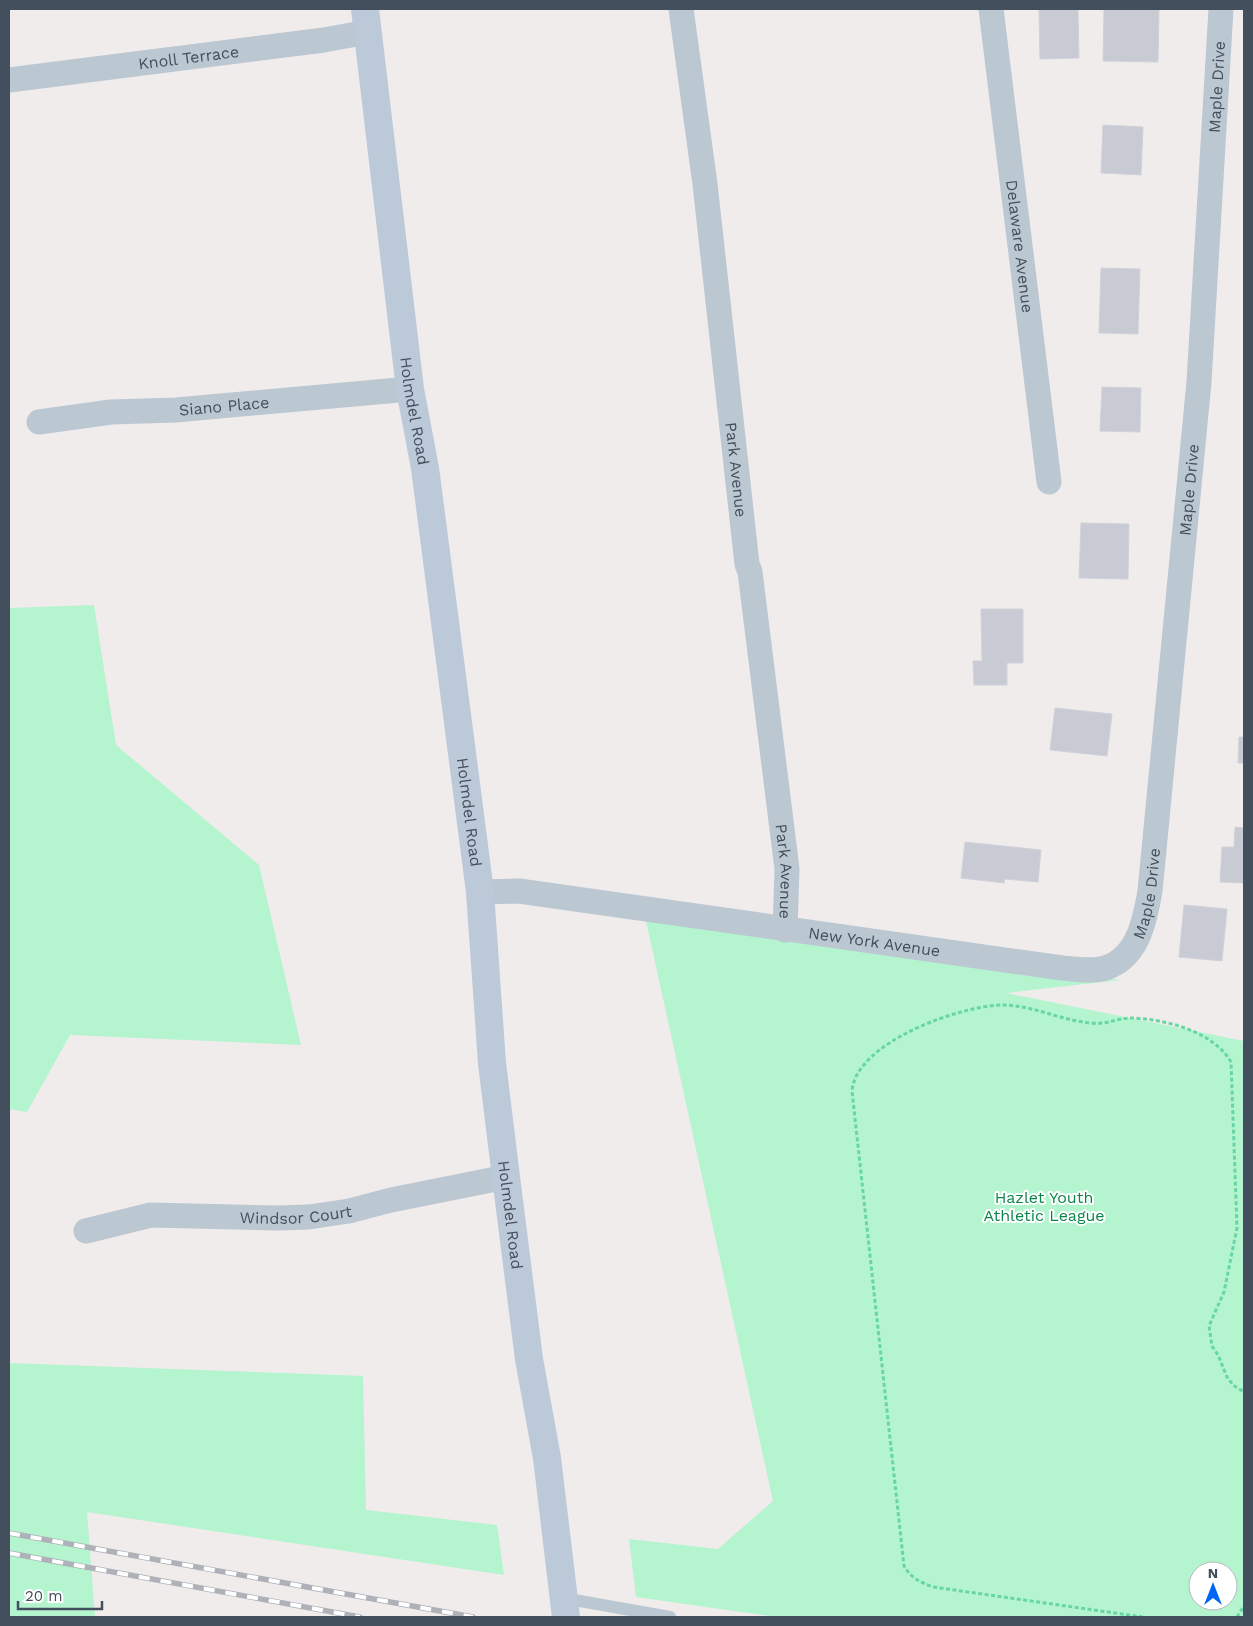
<svg xmlns="http://www.w3.org/2000/svg" width="1253" height="1626" font-family="'Work Sans',sans-serif">
	<style>
		.green { fill: #b4f4cf; fill-rule: evenodd }
		.building { fill: #c8cbd3; stroke: #d0d2d9 }
		.lines { fill: none; stroke-linecap: round; stroke-linejoin: round }
		.path { stroke: #68d6a3; stroke-width: 3; stroke-dasharray: 4 2.5; stroke-linecap: butt }
		.service { stroke: #bbc7d1; stroke-width: 12 }
		.minor { stroke: #bbc7d1; stroke-width: 25 }
		.secondary { stroke: #bcc9d9; stroke-width: 28 }
		.rail-casing { stroke: #aeb1b8; stroke-width: 5.5 }
		.rail { stroke: #fff; stroke-width: 4; stroke-dasharray: 11; stroke-linecap: butt }
		.labels { text-anchor: middle; stroke-width: 4; stroke-linejoin: round; paint-order: stroke }
		.street-label { font-size: 16px; fill: #434f5c; stroke: #fff }
		.park-label { font-size: 16px; fill: #0c854c; stroke: #fff }
	</style>
	<rect width="100%" height="100%" fill="#f0ecec"/>
	<g class="green">
		<polygon points="94,605 116,745 259,865 301,1045 70,1035 27,1112 9,1109 9,608"/>
		<path d="M643 907 1120 980 1006 993 1244 1041V1617H777L636 1597 629 1539 718 1549 773 1501ZM1198 1571H1228V1601H1198Z"/>
		<polygon points="9,1363 363,1376 366,1510 497,1525 504,1575 87,1512 95,1617 9,1617"/>
	</g>
	<g class="building">
		<polygon points="1039,9 1078,9 1079,58 1040,59"/>
		<polygon points="1104,9 1159,9 1158,62 1103,61"/>
		<polygon points="1103,125 1143,127 1141,175 1101,173"/>
		<polygon points="1101,268 1140,269 1138,334 1099,333"/>
		<polygon points="1102,387 1141,388 1140,432 1100,431"/>
		<polygon points="1081,523 1129,524 1128,579 1079,578"/>
		<polygon points="981,609 1023,609 1023,663 1007,663 1007,685 974,685 973,661 982,661"/>
		<polygon points="1055,708 1112,714 1107,756 1050,750"/>
		<polygon points="1239,737 1244,737 1244,763 1238,763"/>
		<polygon points="1235,827 1244,828 1244,883 1220,882 1222,847 1234,847"/>
		<polygon points="965,842 1041,850 1038,882 1005,879 1004,883 961,878"/>
		<polygon points="1184,905 1227,909 1222,961 1179,957"/>
	</g>
	<g class="lines">
		<g class="path">
			<path d="M1143 1617 933 1587C920 1582 911 1578 904 1566L852 1091C856 1042 961 1005 1004 1005 1034 1006 1061 1020 1090 1023 1107 1025 1117 1018 1131 1018 1165 1019 1213 1031 1231 1062L1237 1228 1224 1292 1209 1326 1212 1346 1218 1355 1227 1377 1233 1385 1244 1392"/>
			<polyline points="1237,1617 1244,1606"/>
		</g>
		<polyline class="service" points="563,1598 670,1617"/>
		<g class="minor">
			<path id="s1" d="M681 9 705 184 747 564 750 572 787 869 785 930"/>
			<path id="s2" d="M991 9 1049 482"/>
			<path id="s3" d="M9 80 324 40 367 32"/>
			<path id="s4" d="M39 422 111 412 176 410 410 389"/>
			<path id="s5" d="M480 892 519 891 1062 968C1075 969 1092 972 1105 968 1138 958 1145 920 1150 891L1199 382 1221 9"/>
			<path id="s6" d="M86 1231 151 1215 278 1218 309 1217 349 1211 391 1200 506 1177"/>
		</g>
		<path class="secondary" id="s7" d="M365 9 410 389 425 468 480 892 492 1063 506 1177 529 1359 547 1458 566 1617"/>
		<defs>
			<g id="rail">
				<polyline points="9,1533 473,1617"/>
				<polyline points="9,1553 360,1617"/>
			</g>
		</defs>
		<use href="#rail" class="rail-casing"/>
		<use href="#rail" class="rail"/>
	</g>
	<g class="labels">
		<g class="street-label">
			<text dy="6" stroke="none"><textPath href="#s3" startOffset="181">Knoll Terrace</textPath></text>
			<text dy="6" stroke="none"><textPath href="#s5" startOffset="1532">Maple Drive</textPath></text>
			<text dy="6" stroke="none"><textPath href="#s2" startOffset="239">Delaware Avenue</textPath></text>
			<text dy="6" stroke="none"><textPath href="#s4" startOffset="186">Siano Place</textPath></text>
			<text dy="6" stroke="none"><textPath href="#s7" startOffset="405">Holmdel Road</textPath></text>
			<text dy="6" stroke="none"><textPath href="#s1" startOffset="464">Park Avenue</textPath></text>
			<text dy="6" stroke="none"><textPath href="#s5" startOffset="1128">Maple Drive</textPath></text>
			<text dy="6" stroke="none"><textPath href="#s7" startOffset="810">Holmdel Road</textPath></text>
			<text dy="6" stroke="none"><textPath href="#s1" startOffset="869">Park Avenue</textPath></text>
			<text dy="6" stroke="none"><textPath href="#s5" startOffset="722">Maple Drive</textPath></text>
			<text dy="6" stroke="none"><textPath href="#s5" startOffset="398">New York Avenue</textPath></text>
			<text dy="6" stroke="none"><textPath href="#s6" startOffset="212">Windsor Court</textPath></text>
			<text dy="6" stroke="none"><textPath href="#s7" startOffset="1215">Holmdel Road</textPath></text>
		</g>
		<g class="park-label">
			<text x="1044" y="1203">Hazlet Youth<tspan x="1044" dy="18">Athletic League</tspan></text>
		</g>
	</g>
	<rect width="1253" height="1626" fill="none" stroke="#434f5c" stroke-width="20"/>
	<g transform="translate(1213 1586)"><circle r="24" fill="#ffffff" stroke="#b4b9be"/>
	<path d="M0-4L9 19L0 12L-9 19Z" fill="#0365f3"/>
	<text y="-8" font-size="14" font-weight="bold" text-anchor="middle" fill="#434f5c">N</text>
	</g>
	<path d="M18 1601v8h84v-8" fill="none" stroke="#434f5c" stroke-width="2.5"/>
	<text x="25" y="1601" font-size="15" fill="#434f5c" stroke="#ffffff" stroke-width="4" paint-order="stroke">20 m</text>
</svg>
